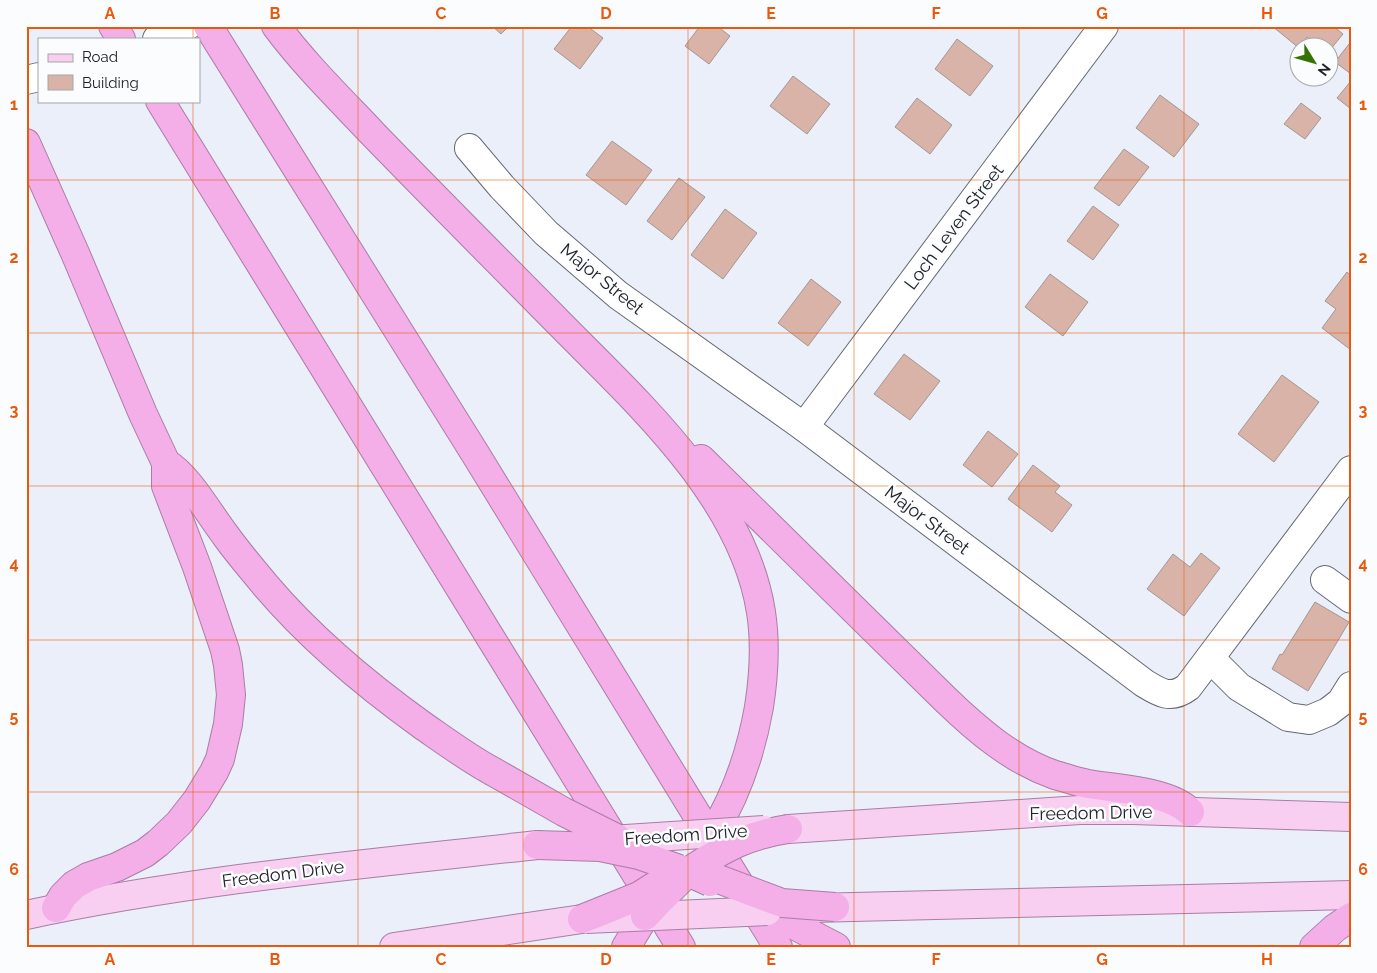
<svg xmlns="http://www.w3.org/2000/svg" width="1377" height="973" font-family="Raleway,sans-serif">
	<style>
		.building { fill: #d9b3a7; stroke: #a39693 }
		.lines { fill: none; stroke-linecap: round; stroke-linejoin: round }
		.minor-casing { stroke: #646872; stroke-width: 30 }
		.major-casing { stroke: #aa7da4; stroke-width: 30 }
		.highway-casing { stroke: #aa7da4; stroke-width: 30 }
		.minor { stroke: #fff; stroke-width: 28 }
		.major { stroke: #f8cef1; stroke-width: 28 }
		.highway { stroke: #f4aee8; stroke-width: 28 }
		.major-bridge-casing { stroke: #aa7da4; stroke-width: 30; stroke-linecap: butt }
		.highway-bridge-casing { stroke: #aa7da4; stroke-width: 30; stroke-linecap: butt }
		.major-bridge { stroke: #f8cef1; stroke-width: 28 }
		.highway-bridge { stroke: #f4aee8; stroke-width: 28 }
		.grid { fill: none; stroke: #e8590c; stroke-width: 1; stroke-opacity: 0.55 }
		.labels { text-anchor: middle; stroke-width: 5; stroke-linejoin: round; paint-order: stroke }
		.street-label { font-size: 18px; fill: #212327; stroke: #fbfcfe }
		.neatline { fill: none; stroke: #e8590c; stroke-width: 2 }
		.grid-label { font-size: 16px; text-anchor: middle; font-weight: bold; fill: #e8590c }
	</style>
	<rect width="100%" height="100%" fill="#eaeffa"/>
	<g class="building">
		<polygon points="492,26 509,26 501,34"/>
		<polygon points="572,26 587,26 603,38 580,69 554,49"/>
		<polygon points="700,26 717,26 730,36 709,64 685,46"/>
		<polygon points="1272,26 1333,26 1343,34 1330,50 1330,48 1320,48 1307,37 1299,48"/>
		<polygon points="957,39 993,66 970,96 935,69"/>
		<polygon points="1349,44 1351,45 1351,74 1335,62"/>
		<polygon points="793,76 830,104 807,134 770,106"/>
		<polygon points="1351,81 1351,109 1337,98"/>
		<polygon points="1160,95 1199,124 1174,157 1136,128"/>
		<polygon points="917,98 952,125 930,154 895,127"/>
		<polygon points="1301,103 1321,118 1305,139 1284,124"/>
		<polygon points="612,141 652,170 626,205 586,175"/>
		<polygon points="1124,149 1149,167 1119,206 1094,188"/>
		<polygon points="679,178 705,197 672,240 647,221"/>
		<polygon points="1093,206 1119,225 1093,260 1067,241"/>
		<polygon points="725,209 757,233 723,279 691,255"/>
		<polygon points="1347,272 1351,276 1351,350 1322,328 1336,309 1325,301"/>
		<polygon points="1050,274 1088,302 1063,336 1025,307"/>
		<polygon points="811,279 841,302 808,346 778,323"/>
		<polygon points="904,354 940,381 910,420 874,394"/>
		<polygon points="1282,375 1319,402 1274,462 1238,434"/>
		<polygon points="988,431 1018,454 992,487 963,465"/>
		<polygon points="1033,465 1060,486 1055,492 1072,505 1052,532 1008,499"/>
		<polygon points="1201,553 1220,568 1184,616 1147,589 1173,554 1190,567"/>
		<polygon points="1315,602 1349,622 1308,691 1272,669 1280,654 1282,655"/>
	</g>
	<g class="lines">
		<defs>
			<g id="minor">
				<polyline points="157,39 187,26"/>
				<polyline points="26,80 39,77"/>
				<path d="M469 148 502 187 546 233 618 295 804 427 1144 683C1160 693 1171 700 1188 687L1351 470"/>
				<polyline points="804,427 1104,26"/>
				<polyline points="1325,580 1351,599"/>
				<polyline points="1210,658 1239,687 1288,717 1309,720 1328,712 1341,702 1351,686"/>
			</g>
			<g id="major">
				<polyline points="788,829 1080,810 1133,810 1351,817"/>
				<polyline points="812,908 1351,895"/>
				<path d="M26 915C194 879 367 864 537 845"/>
				<polyline points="394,947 582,919"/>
			</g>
			<g id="highway">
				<polyline points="113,26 121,39"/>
				<polyline points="208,26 476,455 778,947"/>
				<path d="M276 26C305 65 340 99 373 134 435 198 498 261 560 324 638 403 743 497 761 612 766 644 764 675 759 707 751 752 737 794 713 833"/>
				<polyline points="160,101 681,947"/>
				<polyline points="26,143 75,253 143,414 166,463 166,486 197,567 225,650 228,665 231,695 228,724 220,759 214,772 197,800 179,823 158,843 145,853 117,867 88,877 74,885 63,896 56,908"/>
				<path d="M701 459 945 699C977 730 1012 760 1055 775 1066 778 1077 782 1088 784 1117 789 1170 791 1190 812"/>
				<path d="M166 463C189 477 209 514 226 536 238 553 253 570 266 586 312 640 365 684 422 725 445 741 468 758 492 771"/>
				<polyline points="767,911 836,947"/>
				<polyline points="626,947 645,916"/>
				<polyline points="1314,947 1335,928 1351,917"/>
			</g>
		</defs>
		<use href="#minor" class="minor-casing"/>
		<use href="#major" class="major-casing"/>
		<use href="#highway" class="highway-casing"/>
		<use href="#minor" class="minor"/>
		<use href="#major" class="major"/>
		<use href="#highway" class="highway"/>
		<defs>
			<g id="major-bridge">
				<polyline points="595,841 764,830"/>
				<polyline points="586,919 767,911"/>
			</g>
			<g id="highway-bridge">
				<polyline points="492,771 564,812 618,839"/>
				<polyline points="537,845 600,847 639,855 679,869"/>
				<polyline points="692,869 782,903 835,907"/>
				<path d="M692 869C726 847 748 835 788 829"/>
				<polyline points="645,916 658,902 688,872 710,882"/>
				<polyline points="582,919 639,896 666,879"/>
			</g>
		</defs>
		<use href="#major-bridge" class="major-bridge-casing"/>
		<use href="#highway-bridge" class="highway-bridge-casing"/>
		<use href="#major-bridge" class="major-bridge"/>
		<use href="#highway-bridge" class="highway-bridge"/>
	</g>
	<path class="grid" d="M193 26V39M358 26V947M523 26V947M688 26V947M854 26V947M1019 26V947M1184 26V947M193 101V947M26 180H1351M26 333H1351M26 486H1351M26 640H1351M26 792H1351"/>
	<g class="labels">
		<g class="street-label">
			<text transform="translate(954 227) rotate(-53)" y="6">Loch Leven Street</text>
			<text transform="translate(602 279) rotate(39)" y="6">Major Street</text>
			<text transform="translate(927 520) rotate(37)" y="6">Major Street</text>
			<text transform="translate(1091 813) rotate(-1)" y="6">Freedom Drive</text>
			<text transform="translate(686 835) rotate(-4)" y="6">Freedom Drive</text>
			<text transform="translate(283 874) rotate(-7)" y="6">Freedom Drive</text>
		</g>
	</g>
	<rect width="1377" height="973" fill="none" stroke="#fbfcfe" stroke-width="55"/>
	<rect x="38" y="38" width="162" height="65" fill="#fbfcfe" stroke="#a4a5a8"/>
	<rect x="48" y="54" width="25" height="8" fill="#f8cef1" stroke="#a4a5a8"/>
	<text x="82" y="62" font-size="15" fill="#212327">Road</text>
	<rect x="48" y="75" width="25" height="15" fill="#d9b3a7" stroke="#a4a5a8"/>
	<text x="82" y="88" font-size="15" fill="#212327">Building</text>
	<g transform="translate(1314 62) rotate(127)"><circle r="24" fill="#fbfcfe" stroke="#a4a5a8"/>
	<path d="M0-4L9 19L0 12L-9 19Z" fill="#357204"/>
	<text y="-8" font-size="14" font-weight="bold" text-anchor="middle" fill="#212327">N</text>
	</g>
	<rect x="28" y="28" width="1322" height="918" class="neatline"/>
	<g class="grid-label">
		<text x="110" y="19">A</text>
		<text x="275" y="19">B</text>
		<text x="441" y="19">C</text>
		<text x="606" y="19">D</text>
		<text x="771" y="19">E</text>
		<text x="936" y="19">F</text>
		<text x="1102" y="19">G</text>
		<text x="1267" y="19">H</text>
		<text x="14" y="110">1</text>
		<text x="1363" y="110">1</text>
		<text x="14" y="263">2</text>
		<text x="1363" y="263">2</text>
		<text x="14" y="416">3</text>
		<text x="1363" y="416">3</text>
		<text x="14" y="569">4</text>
		<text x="1363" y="569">4</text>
		<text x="14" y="722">5</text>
		<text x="1363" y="722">5</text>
		<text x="14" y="875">6</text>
		<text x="1363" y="875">6</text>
		<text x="110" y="965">A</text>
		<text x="275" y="965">B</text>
		<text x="441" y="965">C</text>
		<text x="606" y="965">D</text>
		<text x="771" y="965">E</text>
		<text x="936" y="965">F</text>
		<text x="1102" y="965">G</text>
		<text x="1267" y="965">H</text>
	</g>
</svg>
